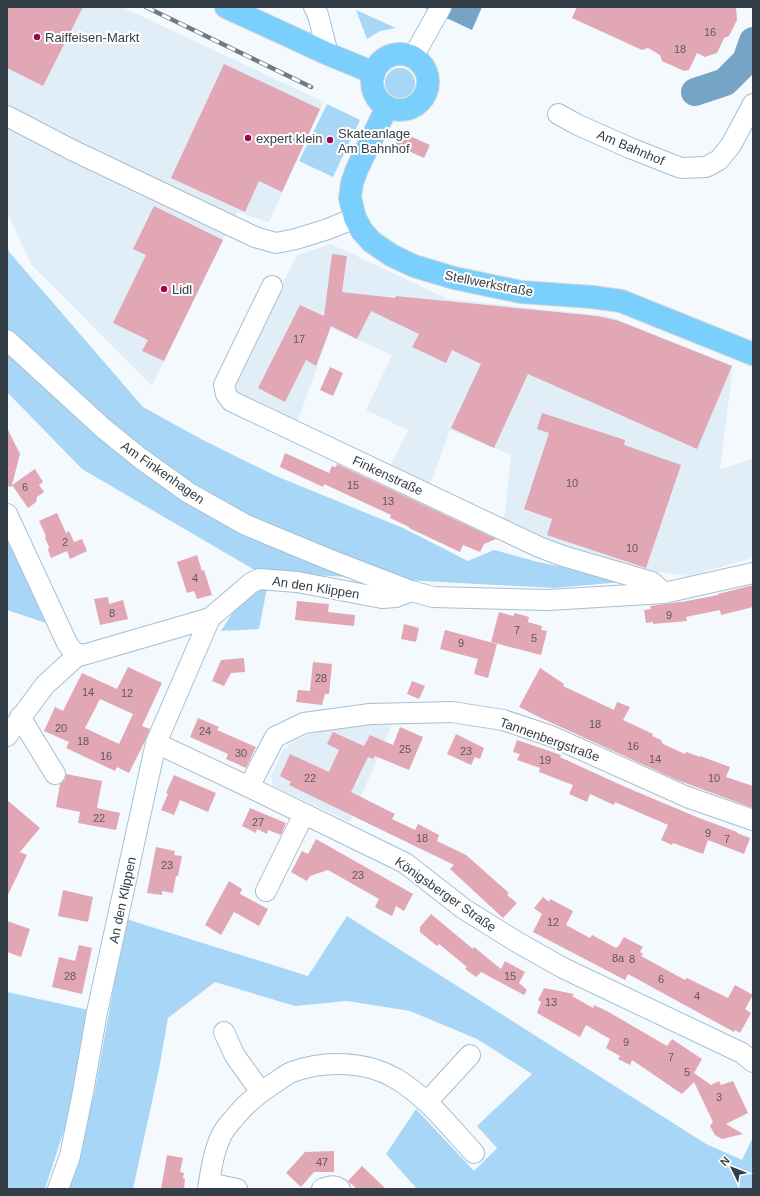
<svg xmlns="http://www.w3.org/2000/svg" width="760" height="1196" font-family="Helvetica,sans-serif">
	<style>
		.built { fill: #e1eef8 }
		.green { fill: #a8d6f6 }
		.water { fill: #75a4c5 }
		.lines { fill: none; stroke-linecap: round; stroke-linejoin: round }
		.river { stroke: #75a4c5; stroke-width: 28 }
		.building { fill: #e1a7b5; fill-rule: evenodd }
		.minor-casing { stroke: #a6bfd2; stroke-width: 22 }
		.major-casing { stroke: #d2d5d6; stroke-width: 24 }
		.minor { stroke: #fff; stroke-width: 20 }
		.major { stroke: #7acffd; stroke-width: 22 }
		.rail-casing { stroke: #727a81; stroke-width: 4.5 }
		.rail { stroke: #fff; stroke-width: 3; stroke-dasharray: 9; stroke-linecap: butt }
		.poi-dot { fill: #9f064d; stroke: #fff; stroke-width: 1.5 }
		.labels { text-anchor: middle; stroke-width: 4; stroke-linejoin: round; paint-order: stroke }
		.number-label { font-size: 11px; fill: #5f5862 }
		.poi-label { font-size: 13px; fill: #343e46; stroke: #fff; text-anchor: start }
		.street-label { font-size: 13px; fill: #343e46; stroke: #fff }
	</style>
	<rect width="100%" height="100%" fill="#f4f9fd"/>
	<g class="built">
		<polygon points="7,7 122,7 324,102 269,222 237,212 152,386 31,264 7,212"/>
		<polygon points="331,244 448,299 608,316 733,366 720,469 753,459 753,558 688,576 644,570 547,540 504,519 511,455 450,430 430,485 390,466 408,430 366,410 392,355 331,328 297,423 228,391 297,255"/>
		<polygon points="393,722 350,822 273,786 271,776 283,750 295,740 311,734 342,726"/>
	</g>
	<g class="green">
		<polygon points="356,10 396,28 380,31 367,39"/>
		<circle cx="400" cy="83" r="15"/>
		<polygon points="327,104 360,120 333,177 299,161"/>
		<polygon points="7,247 10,253 143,407 201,439 276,476 403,528 468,561 494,550 538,562 634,581 554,588 275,573 266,593 259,629 221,631 258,572 82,469 7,392"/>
		<polygon points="7,536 46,623 7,610"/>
		<polygon points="347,916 706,1144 742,1160 753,1137 753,1189 417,1189 386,1154 416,1109 474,1171 497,1148 477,1126 532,1074 477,1039 410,1011 347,1001 295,1006 215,982 168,1018 159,1069 133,1189 62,1189 94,1095 126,919 308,976"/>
		<polygon points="7,992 89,1010 75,1096 45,1189 7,1189"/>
	</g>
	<polygon class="water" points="423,7 482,7 472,30"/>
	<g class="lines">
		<polyline class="river" points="695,92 725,82 746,61 753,41"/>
	</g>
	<g class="building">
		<polygon points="7,7 83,7 43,86 7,68"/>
		<polygon points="577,7 736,7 737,20 729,36 724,38 717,53 705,57 697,53 689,70 684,71 662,61 660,55 648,48 642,50 572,18"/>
		<polygon points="224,64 320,109 282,192 259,181 245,212 171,178"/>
		<polygon points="401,132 430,145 424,158 395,145"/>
		<polygon points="154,206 223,240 164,361 142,351 148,340 113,323 146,255 133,249"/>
		<polygon points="332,254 347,256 342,292 395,298 396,296 597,316 619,321 732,366 697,449 528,374 494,448 451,428 481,364 452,350 446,363 412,347 419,334 371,311 357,339 331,326 316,366 306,360 285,402 258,388 300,305 324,316"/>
		<polygon points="330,367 343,373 333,396 320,390"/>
		<polygon points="542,413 625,440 624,445 681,465 646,568 547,535 552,519 524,509 549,433 537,429"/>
		<polygon points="7,428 20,454 12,485 35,469 43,482 39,485 44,492 37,497 36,502 28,508 12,485 12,487 7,486"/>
		<polygon points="285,453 329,473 332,466 336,467 337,464 496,539 484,544 480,552 463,545 460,552 409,528 409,527 390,518 391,515 324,484 323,487 280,467"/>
		<polygon points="57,513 66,533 69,531 74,542 82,539 87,551 70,559 67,551 51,558 48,550 49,547 45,538 46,536 39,521"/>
		<polygon points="197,555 202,571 204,570 212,595 197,599 194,591 187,593 177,562"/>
		<polygon points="753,585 753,607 721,615 720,610 686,617 687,621 653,624 653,622 646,623 644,610 651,609 650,606 687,601 718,595 718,594"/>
		<polygon points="108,597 109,604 123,600 128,619 100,625 94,599"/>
		<polygon points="297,601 329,604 328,612 355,615 354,626 295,620"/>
		<polygon points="499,612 513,616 515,613 529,617 528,622 542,626 541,630 547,631 541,655 491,642"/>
		<polygon points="404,624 419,628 416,642 401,639"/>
		<polygon points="445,630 497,644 488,678 474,674 478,659 440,649"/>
		<polygon points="244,658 245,672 231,673 224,686 212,681 221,660"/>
		<polygon points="313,662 332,664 329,694 325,694 322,705 296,702 298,690 310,691"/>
		<path d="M128 667 162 683 142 726 150 729 144 743 129 773 117 767 115 771 66 748 69 742 44 731 55 707 63 711 82 673 117 689ZM100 699 133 714 119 744 85 728Z"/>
		<polygon points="540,668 564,684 563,686 614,710 617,702 630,707 623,720 653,734 652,736 661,740 663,744 685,754 686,752 700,757 700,756 730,767 726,777 753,786 753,808 677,780 541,718 519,707"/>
		<polygon points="412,681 425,686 419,699 407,694"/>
		<polygon points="198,718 219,727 217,730 256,747 246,768 226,759 228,754 190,737"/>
		<polygon points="400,727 423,737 409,770 375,756 373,759 368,757 351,792 395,814 392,819 415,830 418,824 439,835 437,841 466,855 509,893 507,895 517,903 503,918 450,869 454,865 289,785 291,782 280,776 290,754 329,772 339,750 327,744 333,732 364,746 370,735 393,745"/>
		<polygon points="456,734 484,748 480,759 475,757 471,765 447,754"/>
		<polygon points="517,740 561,755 560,757 623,786 699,818 737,832 737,833 750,838 744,854 708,840 703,854 673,843 672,845 661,840 668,825 615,802 614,805 590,794 587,802 569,794 573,785 539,772 540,768 517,760 520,754 513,752"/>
		<polygon points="66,774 102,781 97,808 120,813 116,830 78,823 80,812 56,807 60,784 65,780"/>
		<polygon points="174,775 216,793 208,812 180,800 174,815 161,810 168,794 166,793"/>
		<polygon points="7,800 40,828 20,852 27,855 7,897"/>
		<polygon points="250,808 286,823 281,835 268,830 267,834 257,829 256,833 242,826"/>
		<polygon points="316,839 413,894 404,911 396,906 392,916 375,907 379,899 328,870 310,876 307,881 291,872 302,851 308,854"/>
		<polygon points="156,847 175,851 174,855 182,856 178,876 176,876 173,893 162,891 162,895 147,893"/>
		<polygon points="229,881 242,889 240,894 268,909 259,926 234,912 221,935 205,925"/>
		<polygon points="63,890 93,897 88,922 58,916"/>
		<polygon points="543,897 549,902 550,899 573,911 566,925 590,938 592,935 616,948 617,947 618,947 624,937 643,947 640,952 643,954 641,956 685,980 687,978 728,998 735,985 753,995 745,1009 751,1013 740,1033 735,1030 734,1032 628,974 625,980 533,932 542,914 534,908"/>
		<polygon points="431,914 473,949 474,947 501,969 505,961 525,972 519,983 527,990 524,995 481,972 476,977 465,969 467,967 439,944 437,946 420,932 420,927"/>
		<polygon points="7,921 30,929 21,957 7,952"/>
		<polygon points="79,945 92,948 82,994 52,987 59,957 75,961"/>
		<polygon points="544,988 574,994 572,996 593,1008 594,1005 607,1011 667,1046 672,1039 702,1059 694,1073 711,1085 719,1081 721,1085 733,1081 748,1113 726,1124 743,1134 722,1139 715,1135 710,1126 713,1122 694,1082 682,1094 632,1060 630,1065 618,1059 620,1056 606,1048 610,1039 586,1025 580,1037 537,1013 541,1002 538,1000"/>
		<polygon points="334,1151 334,1172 314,1172 301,1187 286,1173 305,1152"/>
		<polygon points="167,1155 183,1158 180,1172 184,1173 183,1178 185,1179 184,1189 161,1189"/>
		<polygon points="362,1166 386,1189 357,1189 348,1181"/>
	</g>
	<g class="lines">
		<defs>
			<g id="minor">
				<polyline points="314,7 318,15 328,54"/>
				<polyline points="413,57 441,7"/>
				<polyline points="558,114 578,125 630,148 681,168 706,167 719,160 731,145 753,104"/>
				<polyline points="7,116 72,150 255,237 276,243 296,239 328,229 355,218"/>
				<polyline points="272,286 224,385 226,394 231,401 539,547 563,556 652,582 664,593"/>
				<polyline points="7,340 103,428 140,458 189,493 246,525 328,559 411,591 433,597 549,600 664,593 753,573"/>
				<polyline points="7,514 67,643 74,653 79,654"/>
				<polyline points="79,654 83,655 210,618 251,583 259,579 297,582 382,598 396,597 411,591"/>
				<polyline points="20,717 55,774"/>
				<polyline points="7,736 45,685 79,654"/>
				<polyline points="156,743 249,787 405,863 464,909 517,942 563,968 742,1053 753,1062"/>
				<polyline points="249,787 275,737 304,723 370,714 452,712 503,720 551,736 687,797 753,820"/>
				<polyline points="266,891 304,814"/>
				<polyline points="224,1032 235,1056 261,1092"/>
				<polyline points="427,1102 470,1055"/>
				<polyline points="209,1183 237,1189"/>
				<polyline points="58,1189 70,1156 83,1092 97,1012 156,743 210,618"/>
				<path d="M208 1189C211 1171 213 1153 221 1136 224 1129 230 1123 235 1117 248 1101 262 1091 279 1080 283 1077 287 1074 292 1072 324 1060 365 1061 395 1078 427 1097 449 1126 474 1153"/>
				<path d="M322 1189C329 1186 334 1185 340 1189"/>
			</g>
			<g id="major">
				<polyline points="226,7 328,54 374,73"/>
				<circle cx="400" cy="82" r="28"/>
				<polyline points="387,107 357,169 352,183 350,198 355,218 362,231 372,242 391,255 414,266 454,278 521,292 592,297 621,301 753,354"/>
			</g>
		</defs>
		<use href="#minor" class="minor-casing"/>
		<use href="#major" class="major-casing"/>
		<use href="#minor" class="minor"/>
		<use href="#major" class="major"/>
		<defs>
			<polyline id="rail" points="146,7 311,87"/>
		</defs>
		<use href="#rail" class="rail-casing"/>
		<use href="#rail" class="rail"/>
	</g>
	<g class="poi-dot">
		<circle cx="37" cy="37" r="4"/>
		<circle cx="248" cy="138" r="4"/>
		<circle cx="330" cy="140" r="4"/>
		<circle cx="164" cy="289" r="4"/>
	</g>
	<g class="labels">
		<g class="number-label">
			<text x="710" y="36">16</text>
			<text x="680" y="53">18</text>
			<text x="299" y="343">17</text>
			<text x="572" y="487">10</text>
			<text x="353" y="489">15</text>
			<text x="25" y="491">6</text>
			<text x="388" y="505">13</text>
			<text x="65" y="546">2</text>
			<text x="632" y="552">10</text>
			<text x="195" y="582">4</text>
			<text x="112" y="617">8</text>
			<text x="669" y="619">9</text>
			<text x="517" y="634">7</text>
			<text x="534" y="642">5</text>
			<text x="461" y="647">9</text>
			<text x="321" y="682">28</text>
			<text x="88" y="696">14</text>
			<text x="127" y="697">12</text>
			<text x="595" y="728">18</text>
			<text x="61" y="732">20</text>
			<text x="205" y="735">24</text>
			<text x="83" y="745">18</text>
			<text x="633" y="750">16</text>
			<text x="405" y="753">25</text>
			<text x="466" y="755">23</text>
			<text x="241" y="757">30</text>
			<text x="106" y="760">16</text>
			<text x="655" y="763">14</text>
			<text x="545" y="764">19</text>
			<text x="310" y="782">22</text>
			<text x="714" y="782">10</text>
			<text x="99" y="822">22</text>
			<text x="258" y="826">27</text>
			<text x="708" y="837">9</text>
			<text x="422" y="842">18</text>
			<text x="727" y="843">7</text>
			<text x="167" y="869">23</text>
			<text x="358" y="879">23</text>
			<text x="553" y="926">12</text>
			<text x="618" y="962">8a</text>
			<text x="632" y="963">8</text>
			<text x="70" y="980">28</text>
			<text x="510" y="980">15</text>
			<text x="661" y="983">6</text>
			<text x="697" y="1000">4</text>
			<text x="551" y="1006">13</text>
			<text x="626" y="1046">9</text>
			<text x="671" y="1061">7</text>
			<text x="687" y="1076">5</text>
			<text x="719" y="1101">3</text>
			<text x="322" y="1166">47</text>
		</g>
		<g class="poi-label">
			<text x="45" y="42">Raiffeisen-Markt</text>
			<text x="338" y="138">Skateanlage<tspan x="338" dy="15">Am Bahnhof</tspan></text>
			<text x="256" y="143">expert klein</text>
			<text x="172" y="294">Lidl</text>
		</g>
		<g class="street-label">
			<text transform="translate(631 147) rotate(23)" y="5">Am Bahnhof</text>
			<text transform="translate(489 283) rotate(11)" y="5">Stellwerkstraße</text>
			<text transform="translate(163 472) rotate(35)" y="5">Am Finkenhagen</text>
			<text transform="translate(388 475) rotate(25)" y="5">Finkenstraße</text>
			<text transform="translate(316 587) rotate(9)" y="5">An den Klippen</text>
			<text transform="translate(550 739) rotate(20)" y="5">Tannenbergstraße</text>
			<text transform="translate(446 894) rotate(35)" y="5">Königsberger Straße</text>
			<text transform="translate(122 900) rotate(-78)" y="5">An den Klippen</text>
		</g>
	</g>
	<rect width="760" height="1196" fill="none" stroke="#343e46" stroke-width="16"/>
	<g transform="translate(732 1168) rotate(313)" stroke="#ffffff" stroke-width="3" paint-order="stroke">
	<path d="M0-3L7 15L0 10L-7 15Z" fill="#343e46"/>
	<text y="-6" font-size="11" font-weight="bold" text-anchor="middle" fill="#343e46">N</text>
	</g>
</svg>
